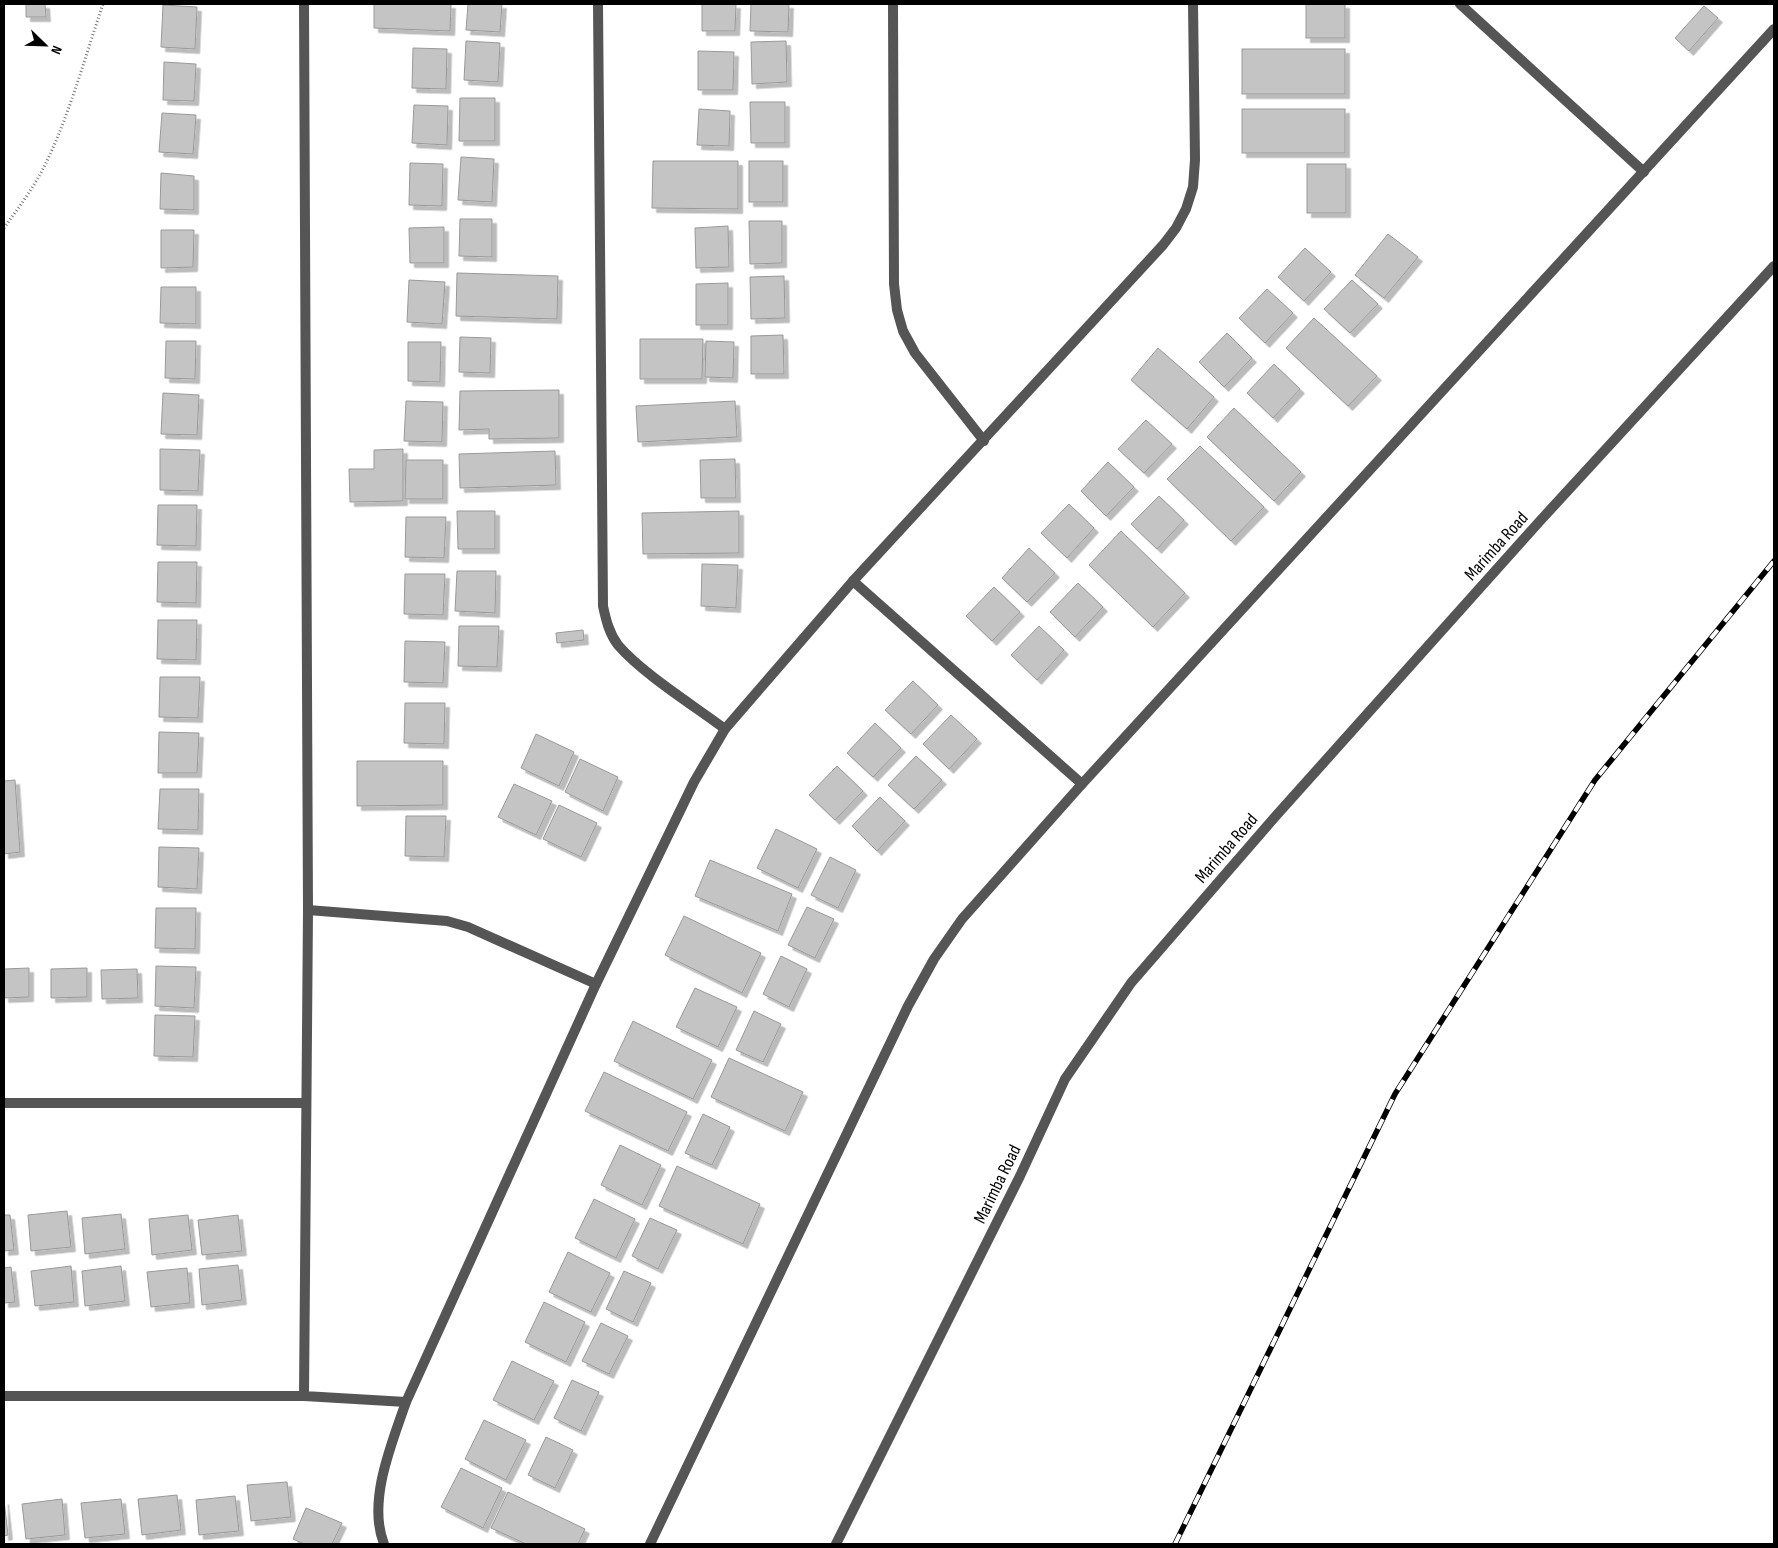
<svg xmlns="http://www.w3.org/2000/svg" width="1778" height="1548" font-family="'Sofia Sans Condensed',sans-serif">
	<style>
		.building { fill: #c4c4c4; stroke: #999; filter: url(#shadow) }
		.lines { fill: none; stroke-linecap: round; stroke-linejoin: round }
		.path { stroke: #777; stroke-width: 3; stroke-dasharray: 1 2.5; stroke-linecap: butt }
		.minor { stroke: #555; stroke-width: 10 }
		.tertiary { stroke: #555; stroke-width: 10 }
		.rail-casing { stroke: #000; stroke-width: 5.5 }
		.rail { stroke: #fff; stroke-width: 4; stroke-dasharray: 11; stroke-linecap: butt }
		.labels { text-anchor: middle; stroke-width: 4; stroke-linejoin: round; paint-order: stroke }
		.street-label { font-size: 18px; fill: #000; stroke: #fff }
	</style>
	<defs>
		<filter id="shadow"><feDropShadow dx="4.5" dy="4.5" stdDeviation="0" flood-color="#0004"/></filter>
	</defs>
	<rect width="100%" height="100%" fill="#fff"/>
	<g class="building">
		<polygon points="26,4 45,4 46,17 26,17"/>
		<polygon points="374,4 451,4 450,31 374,28"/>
		<polygon points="468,4 502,4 500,32 466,30"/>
		<polygon points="702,4 736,4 735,31 702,31"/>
		<polygon points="751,4 789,4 788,32 750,31"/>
		<rect x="1306" y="4" width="39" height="34"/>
		<polygon points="163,5 197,7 195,49 161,47"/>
		<polygon points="1704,6 1718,18 1689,51 1675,38"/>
		<polygon points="466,41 500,43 498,82 464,80"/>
		<polygon points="786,41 787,82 752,84 751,42"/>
		<polygon points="413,48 447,49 446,89 412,88"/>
		<rect x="1242" y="49" width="103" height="45"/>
		<polygon points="698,51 734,52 733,90 698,90"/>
		<polygon points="164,62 196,64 194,101 163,100"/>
		<polygon points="460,98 495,98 495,141 459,141"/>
		<polygon points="750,102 785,102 785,143 751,143"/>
		<polygon points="414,105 448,106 447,145 412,143"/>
		<polygon points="699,109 730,111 729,146 697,145"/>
		<rect x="1242" y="109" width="103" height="44"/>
		<polygon points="162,113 196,115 193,154 159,152"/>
		<polygon points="461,157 494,159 492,202 458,200"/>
		<polygon points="653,161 738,161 738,209 652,208"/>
		<rect x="749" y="161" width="34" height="41"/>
		<polygon points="410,163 443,164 442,206 409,205"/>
		<rect x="1307" y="164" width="39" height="49"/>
		<polygon points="161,173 194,176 194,210 160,209"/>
		<polygon points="460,219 492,219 492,257 459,256"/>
		<polygon points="749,221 782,221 782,263 750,264"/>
		<polygon points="728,226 729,267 696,268 695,228"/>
		<polygon points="444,227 444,263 410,263 409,228"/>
		<polygon points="161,230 194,230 193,267 161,268"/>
		<polygon points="1388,234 1418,257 1384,298 1355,275"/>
		<polygon points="1305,248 1331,272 1304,301 1278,277"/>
		<polygon points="457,273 558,276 557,319 456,316"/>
		<polygon points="784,276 785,318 751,319 750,277"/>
		<polygon points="409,280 445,282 442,324 407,322"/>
		<polygon points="1352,280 1378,304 1350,333 1324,309"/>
		<polygon points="728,283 728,325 696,325 696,284"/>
		<polygon points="161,287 196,287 196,324 160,323"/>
		<polygon points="1267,289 1293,313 1265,343 1239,318"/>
		<polygon points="1314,318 1377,376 1348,406 1286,348"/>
		<polygon points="1227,333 1252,358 1224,387 1199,362"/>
		<polygon points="783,335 784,374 751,374 751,336"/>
		<polygon points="460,337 491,338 490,373 459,372"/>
		<polygon points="640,339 703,339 702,379 640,379"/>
		<polygon points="166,341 196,341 195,379 165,378"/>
		<polygon points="706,341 734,342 733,378 705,377"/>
		<polygon points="408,342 441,342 440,382 408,381"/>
		<polygon points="1158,348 1214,397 1187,429 1131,380"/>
		<polygon points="1274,364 1300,389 1273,418 1247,393"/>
		<polygon points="559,390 559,438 489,439 489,429 459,430 460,391"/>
		<polygon points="163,393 199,395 197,435 161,434"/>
		<polygon points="406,401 443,402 442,442 404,441"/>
		<polygon points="735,401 737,437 638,442 636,406"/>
		<polygon points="1234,408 1301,472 1274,501 1207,437"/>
		<polygon points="1146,420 1172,444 1144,473 1118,449"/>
		<polygon points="1200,446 1264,507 1231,541 1167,479"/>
		<polygon points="160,449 200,450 198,491 160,490"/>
		<polygon points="403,449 403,501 350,502 349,469 374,469 374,450"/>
		<polygon points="555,451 556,485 460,488 459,454"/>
		<polygon points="735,459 736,498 701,498 700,460"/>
		<polygon points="406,460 443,460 443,499 405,499"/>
		<polygon points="1108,462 1134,487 1106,516 1081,491"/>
		<polygon points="1159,496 1184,520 1157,549 1131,524"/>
		<polygon points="1069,504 1094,528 1067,558 1041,533"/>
		<polygon points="158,505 197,505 196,546 157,545"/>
		<polygon points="457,511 495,511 495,549 458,549"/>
		<polygon points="739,511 739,553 643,554 642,513"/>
		<polygon points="406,517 446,517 444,558 405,557"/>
		<polygon points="1121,531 1185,593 1153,627 1089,565"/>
		<polygon points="1029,548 1055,573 1027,602 1002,578"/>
		<polygon points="158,562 197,562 196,603 157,602"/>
		<polygon points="702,564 738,565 736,608 701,606"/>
		<polygon points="457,571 496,571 495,613 455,611"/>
		<polygon points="405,574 445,574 443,615 404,614"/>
		<polygon points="1078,583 1103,607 1075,637 1050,612"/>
		<polygon points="994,587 1020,612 992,641 966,616"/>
		<polygon points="158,620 197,620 196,660 157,659"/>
		<polygon points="459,626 499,626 497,667 458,666"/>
		<polygon points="1039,626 1064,650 1037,680 1011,655"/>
		<polygon points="583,630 584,640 557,643 556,633"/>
		<polygon points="405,641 445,642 443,683 404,682"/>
		<polygon points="160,677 200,677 198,718 159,717"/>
		<polygon points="913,681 938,705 911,734 885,710"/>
		<polygon points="405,703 445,703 444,744 404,743"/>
		<polygon points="951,715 977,739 949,769 923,744"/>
		<polygon points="875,723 901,748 873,777 847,753"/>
		<polygon points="159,732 199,733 197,773 158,773"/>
		<polygon points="536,734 574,752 559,786 521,768"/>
		<polygon points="916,756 942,780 914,809 888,785"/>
		<polygon points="580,759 618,777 603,811 565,792"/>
		<polygon points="357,761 443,761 443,805 357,806"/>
		<polygon points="837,766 863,791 835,820 809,795"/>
		<polygon points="15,780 20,852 4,854 4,781"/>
		<polygon points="514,784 552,801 536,835 498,817"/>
		<polygon points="160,789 199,789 198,830 158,829"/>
		<polygon points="880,797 905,821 877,851 852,826"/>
		<polygon points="559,805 597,823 581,857 543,839"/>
		<polygon points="406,816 446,816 444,857 405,856"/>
		<polygon points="776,829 817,849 798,888 757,868"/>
		<polygon points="159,847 199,848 197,889 158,887"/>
		<polygon points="830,857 856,870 838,908 811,895"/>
		<polygon points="710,860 792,894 778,931 695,896"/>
		<polygon points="807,907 834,919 815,958 788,945"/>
		<polygon points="156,908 196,908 195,949 155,948"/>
		<polygon points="684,916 761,953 742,993 665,955"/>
		<polygon points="781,956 807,969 789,1007 763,994"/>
		<polygon points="156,966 196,967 194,1008 155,1006"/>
		<polygon points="29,968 29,997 4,998 4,969"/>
		<polygon points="87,968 87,997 51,998 51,969"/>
		<polygon points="137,969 138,998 102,999 101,970"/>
		<polygon points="695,988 737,1007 718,1047 676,1027"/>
		<polygon points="754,1011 781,1024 763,1062 736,1050"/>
		<polygon points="155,1015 195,1016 193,1057 154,1056"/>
		<polygon points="633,1021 712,1060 693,1099 614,1061"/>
		<polygon points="729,1058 803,1092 785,1131 711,1097"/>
		<polygon points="604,1072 687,1112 668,1151 585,1111"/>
		<polygon points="703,1114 730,1127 712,1165 685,1153"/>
		<polygon points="620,1145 661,1165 642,1205 601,1185"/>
		<polygon points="677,1166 760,1204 743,1244 659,1206"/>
		<polygon points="594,1199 635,1219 616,1258 575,1238"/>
		<polygon points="67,1211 71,1247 31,1251 28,1215"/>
		<polygon points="121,1214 125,1249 85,1254 82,1218"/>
		<polygon points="4,1215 10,1215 14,1250 4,1251"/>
		<polygon points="188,1215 192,1250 152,1255 149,1219"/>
		<polygon points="238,1215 242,1251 202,1255 198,1220"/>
		<polygon points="650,1218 677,1230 658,1269 632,1256"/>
		<polygon points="568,1252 610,1273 591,1312 549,1292"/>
		<polygon points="238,1265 242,1300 202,1305 199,1269"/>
		<polygon points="71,1266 74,1302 35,1306 31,1271"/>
		<polygon points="121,1266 125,1301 85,1306 82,1271"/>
		<polygon points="11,1267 15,1302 4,1303 4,1268"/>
		<polygon points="187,1268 190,1303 151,1307 147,1272"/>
		<polygon points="624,1271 651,1283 633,1322 606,1309"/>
		<polygon points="544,1302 585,1322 566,1362 525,1342"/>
		<polygon points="601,1323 628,1336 609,1374 582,1361"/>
		<polygon points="512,1361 554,1381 534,1420 493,1400"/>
		<polygon points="572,1380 599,1392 581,1431 554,1418"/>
		<polygon points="484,1420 526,1440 506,1480 465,1459"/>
		<polygon points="546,1437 573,1450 555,1488 528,1475"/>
		<polygon points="461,1468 502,1488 483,1528 441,1507"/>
		<polygon points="287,1482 291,1517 251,1521 247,1485"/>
		<polygon points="508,1492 585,1529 578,1544 526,1544 491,1528"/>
		<polygon points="177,1495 181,1530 142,1535 138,1499"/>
		<polygon points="235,1496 239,1531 199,1535 196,1500"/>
		<polygon points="62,1499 65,1535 26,1539 22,1504"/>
		<polygon points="121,1499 125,1534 85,1538 81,1503"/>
		<polygon points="4,1500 8,1535 4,1536"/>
		<polygon points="306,1508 342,1523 332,1544 304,1544 293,1539"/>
	</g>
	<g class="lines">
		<path class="path" d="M4 228C19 207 35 186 46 163 70 113 85 57 103 4"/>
		<g class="minor">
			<polyline points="304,4 308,910 304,1396 406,1402"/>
			<path d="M598 4 603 606C606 620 609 633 618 645 643 674 693 705 725 729"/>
			<polyline points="893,4 894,284 897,310 903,331 915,353 984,441"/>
			<polyline points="1460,4 1644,172"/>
			<polyline points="853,581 1082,784"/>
			<polyline points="308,910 447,921 468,927 596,984"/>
			<polyline points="4,1103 305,1103"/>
			<polyline points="4,1396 304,1396"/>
			<path d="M384 1544C367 1501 392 1443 406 1402L596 984 694 782 725 729 853 581 1163 245 1176 228 1186 209 1193 187 1195 160 1193 4"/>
			<polyline points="650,1544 908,1006 934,959 962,919 1082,784 1774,29"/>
		</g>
		<polyline class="tertiary" points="836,1544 1020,1176 1065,1079 1131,983 1274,818 1539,522 1774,266"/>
		<defs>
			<polyline id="rail" points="1175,1544 1395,1094 1595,780 1774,561"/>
		</defs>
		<use href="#rail" class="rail-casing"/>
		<use href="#rail" class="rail"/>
	</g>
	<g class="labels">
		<g class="street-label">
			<text transform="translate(1496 546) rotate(-48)" y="6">Marimba Road</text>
			<text transform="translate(1226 848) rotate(-49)" y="6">Marimba Road</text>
			<text transform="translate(997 1184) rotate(-64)" y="6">Marimba Road</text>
		</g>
	</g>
	<rect width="1778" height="1548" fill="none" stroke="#000000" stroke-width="10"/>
	<g transform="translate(45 45) rotate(113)" stroke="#ffffff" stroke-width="4" paint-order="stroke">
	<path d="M0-4L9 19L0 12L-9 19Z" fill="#000000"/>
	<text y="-8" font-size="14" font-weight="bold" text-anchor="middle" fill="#000000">N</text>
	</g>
</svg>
